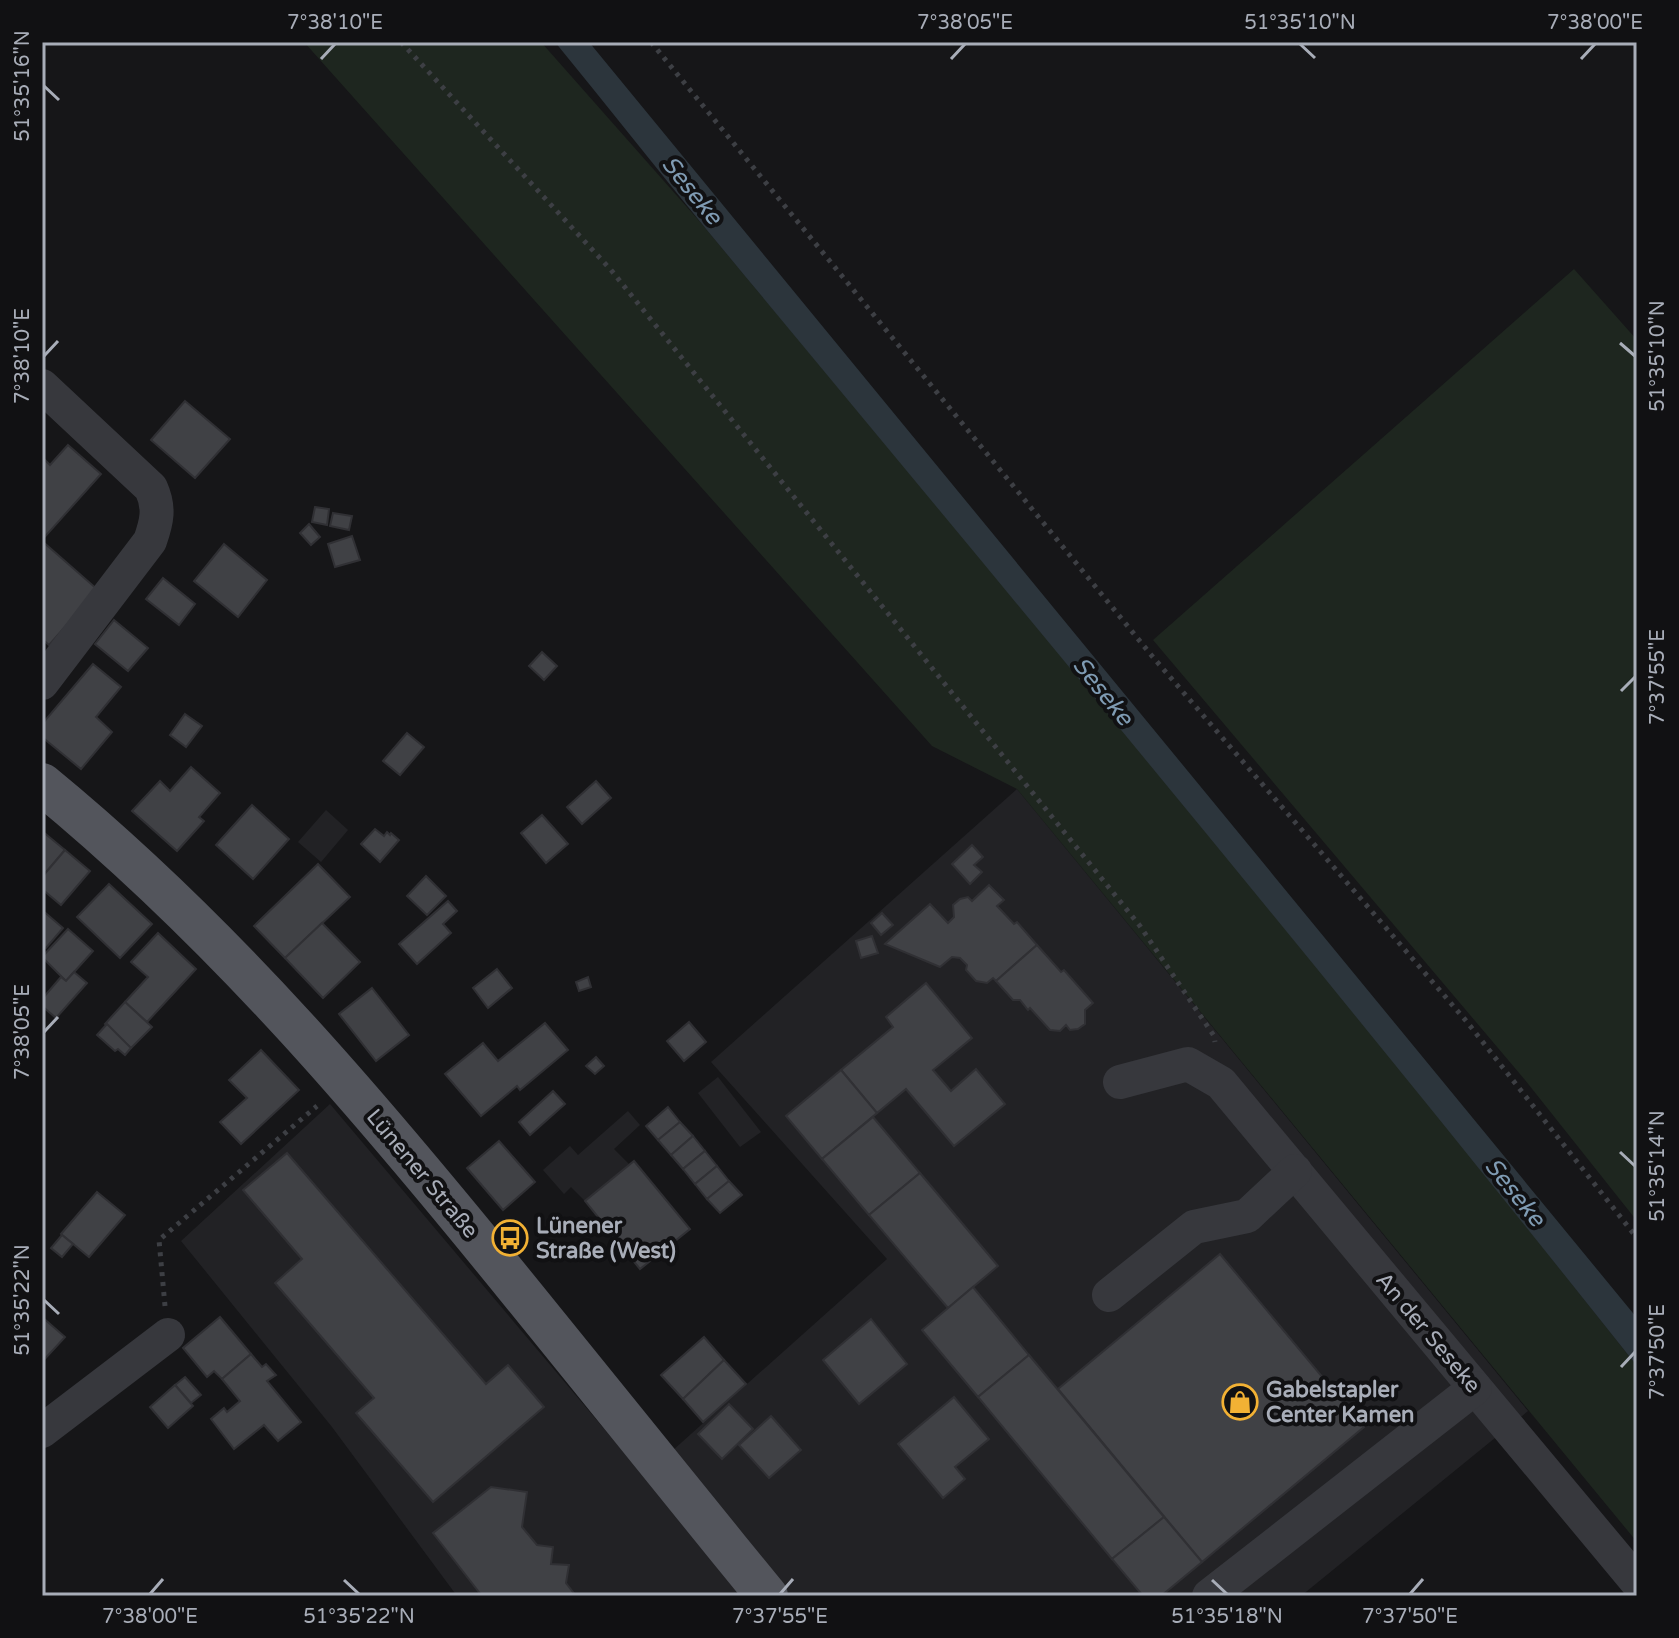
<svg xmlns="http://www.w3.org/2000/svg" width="1679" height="1638" font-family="'Varela Round',sans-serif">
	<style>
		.built { fill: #222225 }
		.green { fill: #1e261f }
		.water { fill: #2c353c }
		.building { fill: #404145; stroke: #303034; stroke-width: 2 }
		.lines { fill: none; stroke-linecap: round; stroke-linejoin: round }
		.path { stroke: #3d3f44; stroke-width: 5; stroke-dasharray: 4 6; stroke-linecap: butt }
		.minor { stroke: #37383d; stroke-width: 34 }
		.major { stroke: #53555c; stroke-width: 42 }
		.ticks { fill: none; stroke: #a8adb8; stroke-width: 3 }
		.labels { text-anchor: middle; stroke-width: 8; stroke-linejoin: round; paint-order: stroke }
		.street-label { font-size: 22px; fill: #a8adb8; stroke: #111113 }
		.poi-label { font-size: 22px; font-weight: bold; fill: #a8adb8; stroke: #111113; text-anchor: start }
		.water-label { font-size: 24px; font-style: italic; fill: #7f9bb3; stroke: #111113 }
		.neatline { fill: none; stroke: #a8adb8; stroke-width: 3 }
		.ticks-label { font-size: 20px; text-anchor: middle; fill: #a8adb8 }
	</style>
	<rect width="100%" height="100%" fill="#161618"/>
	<g class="built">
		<polygon points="1017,789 1528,1411 1301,1596 457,1596 332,1427 181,1241 330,1104 644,1476 887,1259 711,1062"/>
		<polygon points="326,810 348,830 321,862 298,842"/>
		<polygon points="718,1077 761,1132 740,1147 698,1093"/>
		<polygon points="628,1111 640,1125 614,1149 629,1164 585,1201 571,1187 564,1194 543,1170 570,1146 578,1155"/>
	</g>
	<g class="green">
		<polygon points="304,42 541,42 701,223 1135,743 1411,1081 1637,1366 1637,1542 1017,789 932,746"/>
		<polygon points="1574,269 1637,340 1637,1221 1525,1080 1153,640"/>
	</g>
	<path class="water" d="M555 42H589L1637 1318V1366C1332 982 1019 606 706 229 655 167 606 104 555 42Z"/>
	<g class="building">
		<polygon points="185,401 230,439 195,478 151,440"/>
		<polygon points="68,445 101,474 42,540 42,457 50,465"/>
		<polygon points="315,507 329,509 327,525 312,522"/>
		<polygon points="333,513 352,516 349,530 330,526"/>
		<polygon points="309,524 320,537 311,545 300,533"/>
		<polygon points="352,536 360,560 335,567 328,544"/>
		<polygon points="42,541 98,590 49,645 42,639"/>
		<polygon points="224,544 267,580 238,617 194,581"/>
		<polygon points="163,578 195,604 179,625 146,599"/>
		<polygon points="114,620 148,648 128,671 95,644"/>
		<polygon points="542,652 557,666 544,680 529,666"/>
		<polygon points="93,664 121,687 96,717 112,732 81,769 42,737 42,724"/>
		<polygon points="185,714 202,726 186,747 170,735"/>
		<polygon points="407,733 424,747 400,775 383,761"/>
		<polygon points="191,767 220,793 199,817 204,821 177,851 132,811 160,781 170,791"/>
		<polygon points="596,781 611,798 582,824 567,807"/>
		<polygon points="252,805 289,839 253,879 216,845"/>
		<polygon points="542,815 568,844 546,863 521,833"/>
		<polygon points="375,829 384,836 387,832 390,835 391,833 399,840 380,862 361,844"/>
		<polygon points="42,831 65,850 42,877"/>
		<polygon points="972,845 983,857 974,865 982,872 970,884 952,864"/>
		<polygon points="65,850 90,871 61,905 42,889 42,877"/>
		<polygon points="318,864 350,897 285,958 254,926"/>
		<polygon points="426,876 446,896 427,915 407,896"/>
		<polygon points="109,884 152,924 120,958 77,917"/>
		<polygon points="989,885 1004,900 997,906 1014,924 1017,922 1037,945 996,981 993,978 987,983 976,981 966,970 967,965 960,958 952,957 940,967 885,944 930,904 948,923 954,917 953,905 960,899 968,897 972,901"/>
		<polygon points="448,901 457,911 443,924 451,933 417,964 399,944"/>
		<polygon points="42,910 63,928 46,948 42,947"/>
		<polygon points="882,913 893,925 881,935 871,923"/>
		<polygon points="322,923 360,962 323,998 285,958"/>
		<polygon points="68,929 93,951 66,981 42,957"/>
		<polygon points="158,933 196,969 147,1022 125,1002 148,977 131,962"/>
		<polygon points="872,936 878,953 861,958 856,941"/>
		<polygon points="1037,945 1061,972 1064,970 1093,1003 1085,1010 1085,1024 1078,1029 1070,1030 1066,1025 1060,1031 1050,1030 1030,1008 1028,1010 1020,1000 1013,1000 996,981"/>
		<polygon points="497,969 512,988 488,1008 473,988"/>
		<polygon points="74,972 87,983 56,1018 42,1006 42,999 61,977 66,981"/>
		<polygon points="588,977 591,987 579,991 576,982"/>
		<polygon points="926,983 972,1038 933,1070 951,1091 976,1069 1005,1104 954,1146 906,1089 877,1113 841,1070 893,1027 886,1017"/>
		<polygon points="372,988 409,1035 376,1061 339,1014"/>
		<polygon points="125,1002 152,1027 131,1048 105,1024"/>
		<polygon points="689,1022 706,1042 684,1061 667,1041"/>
		<polygon points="545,1023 568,1050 520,1090 517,1086 481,1116 445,1074 483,1043 498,1061"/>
		<polygon points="107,1024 131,1048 125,1055 118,1049 115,1051 97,1035"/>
		<polygon points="261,1050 299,1090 241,1144 220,1122 247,1098 229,1080"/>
		<polygon points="596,1057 604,1066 595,1074 586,1066"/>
		<polygon points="841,1070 877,1113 822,1159 786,1116"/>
		<polygon points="553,1091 565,1104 530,1135 519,1122"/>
		<polygon points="668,1107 680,1122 658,1140 646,1126"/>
		<polygon points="873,1117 920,1173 869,1215 822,1159"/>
		<polygon points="680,1122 693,1136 671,1155 658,1140"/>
		<polygon points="693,1136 705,1151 683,1169 671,1155"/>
		<polygon points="499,1141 535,1182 503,1210 467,1168"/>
		<polygon points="705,1151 717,1166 695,1184 683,1169"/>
		<polygon points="287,1153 486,1384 508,1365 544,1407 433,1502 356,1413 374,1398 275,1283 302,1259 243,1190"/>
		<polygon points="634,1161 690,1229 640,1269 585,1201"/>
		<polygon points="717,1166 729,1181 707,1199 695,1184"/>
		<polygon points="920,1173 998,1266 948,1308 869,1215"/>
		<polygon points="729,1181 742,1195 720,1213 707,1199"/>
		<polygon points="97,1192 125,1215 89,1257 61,1234"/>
		<polygon points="62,1235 73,1244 62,1257 51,1248"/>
		<polygon points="1220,1254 1364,1427 1202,1562 1058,1389"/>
		<polygon points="973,1287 1029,1355 978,1397 922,1330"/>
		<polygon points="42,1317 65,1337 42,1362"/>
		<polygon points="220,1317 251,1354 222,1379 214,1371 207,1377 183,1348"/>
		<polygon points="871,1319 907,1364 859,1404 823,1360"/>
		<polygon points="704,1337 724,1360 683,1399 661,1375"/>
		<polygon points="251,1354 262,1367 266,1364 276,1375 267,1381 301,1422 278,1441 264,1425 234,1449 211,1419 224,1408 227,1412 240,1401 222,1379"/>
		<polygon points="1029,1355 1164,1517 1112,1559 978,1397"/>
		<polygon points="724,1360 746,1384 703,1422 683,1399"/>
		<polygon points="185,1377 201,1395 191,1403 175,1385"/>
		<polygon points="175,1385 193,1406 168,1428 150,1407"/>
		<polygon points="954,1397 989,1439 955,1467 965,1479 943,1498 898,1444"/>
		<polygon points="729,1404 753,1429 722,1459 698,1434"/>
		<polygon points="771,1416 801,1450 769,1478 739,1445"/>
		<polygon points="491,1487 527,1492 522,1527 537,1545 553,1547 551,1564 569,1565 566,1583 576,1596 482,1596 433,1533"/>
		<polygon points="1164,1517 1202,1562 1161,1596 1143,1596 1112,1559"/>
	</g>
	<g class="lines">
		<g class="path">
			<polyline points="401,42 611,270 1140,926 1214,1036 1215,1042"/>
			<polyline points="651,42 1152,656 1467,1022 1637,1238"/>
			<polyline points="165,1306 159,1240 317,1106"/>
		</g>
		<g class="minor">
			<path d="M42 386 151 488C160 508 157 521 150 541L42 683"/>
			<polyline points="1120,1082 1188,1064 1221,1083 1637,1582"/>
			<polyline points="1109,1295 1194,1227 1247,1216 1295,1171"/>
			<polyline points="42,1431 168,1335"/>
			<polyline points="1209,1596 1475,1388"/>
		</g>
		<path class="major" d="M42 784C226 935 374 1111 523 1295 604 1395 685 1496 767 1596"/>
	</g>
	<path class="ticks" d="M1300 44 1315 58M321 59 335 44M951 59 965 44M1581 59 1595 44M44 86 59 100M1620 343 1635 356M44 356 58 341M1621 691 1635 677M44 1032 58 1017M1620 1152 1635 1166M44 1300 59 1314M1621 1367 1635 1352M344 1580 359 1594M1212 1580 1227 1594M150 1594 163 1579M780 1594 793 1579M1410 1594 1423 1579"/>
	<defs>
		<symbol id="bus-ring" viewBox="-11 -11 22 22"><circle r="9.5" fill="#111113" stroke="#f2b134" stroke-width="1.5"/><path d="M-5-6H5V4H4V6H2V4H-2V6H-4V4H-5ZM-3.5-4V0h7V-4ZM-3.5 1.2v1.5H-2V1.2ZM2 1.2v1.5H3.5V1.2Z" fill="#f2b134"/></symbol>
		<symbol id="shop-ring" viewBox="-11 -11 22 22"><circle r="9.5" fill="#111113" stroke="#f2b134" stroke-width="1.5"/><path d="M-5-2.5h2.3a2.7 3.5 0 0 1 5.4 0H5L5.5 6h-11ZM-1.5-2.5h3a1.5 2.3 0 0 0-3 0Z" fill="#f2b134"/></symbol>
	</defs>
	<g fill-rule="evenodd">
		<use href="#bus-ring" x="490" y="1218" width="40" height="40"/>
		<use href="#shop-ring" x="1220" y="1382" width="40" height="40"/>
	</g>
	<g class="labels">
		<g class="street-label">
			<text transform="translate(423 1173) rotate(50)" y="8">Lünener Straße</text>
			<text transform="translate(1429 1332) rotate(50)" y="8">An der Seseke</text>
		</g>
		<g class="poi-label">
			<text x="536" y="1233">Lünener<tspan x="536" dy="25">Straße (West)</tspan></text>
			<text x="1266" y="1397">Gabelstapler<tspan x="1266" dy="25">Center Kamen</tspan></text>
		</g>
		<g class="water-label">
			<text transform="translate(692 190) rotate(51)" y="8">Seseke</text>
			<text transform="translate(1103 691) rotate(51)" y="8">Seseke</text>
			<text transform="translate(1515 1192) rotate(51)" y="8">Seseke</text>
		</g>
	</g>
	<rect width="1679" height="1638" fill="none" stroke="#111113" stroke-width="88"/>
	<rect x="44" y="44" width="1591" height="1550" class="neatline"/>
	<g class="ticks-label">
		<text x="335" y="29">7°38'10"E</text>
		<text x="965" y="29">7°38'05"E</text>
		<text x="1300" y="29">51°35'10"N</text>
		<text x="1595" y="29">7°38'00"E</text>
		<text transform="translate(22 86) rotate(-90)" y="7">51°35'16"N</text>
		<text transform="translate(22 356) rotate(-90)" y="7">7°38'10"E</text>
		<text transform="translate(1657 356) rotate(-90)" y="7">51°35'10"N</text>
		<text transform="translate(1657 677) rotate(-90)" y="7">7°37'55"E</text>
		<text transform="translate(22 1032) rotate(-90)" y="7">7°38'05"E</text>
		<text transform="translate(1657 1166) rotate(-90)" y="7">51°35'14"N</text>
		<text transform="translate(22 1300) rotate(-90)" y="7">51°35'22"N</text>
		<text transform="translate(1657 1352) rotate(-90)" y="7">7°37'50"E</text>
		<text x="150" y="1623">7°38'00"E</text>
		<text x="359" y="1623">51°35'22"N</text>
		<text x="780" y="1623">7°37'55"E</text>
		<text x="1227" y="1623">51°35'18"N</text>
		<text x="1410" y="1623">7°37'50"E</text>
	</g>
</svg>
